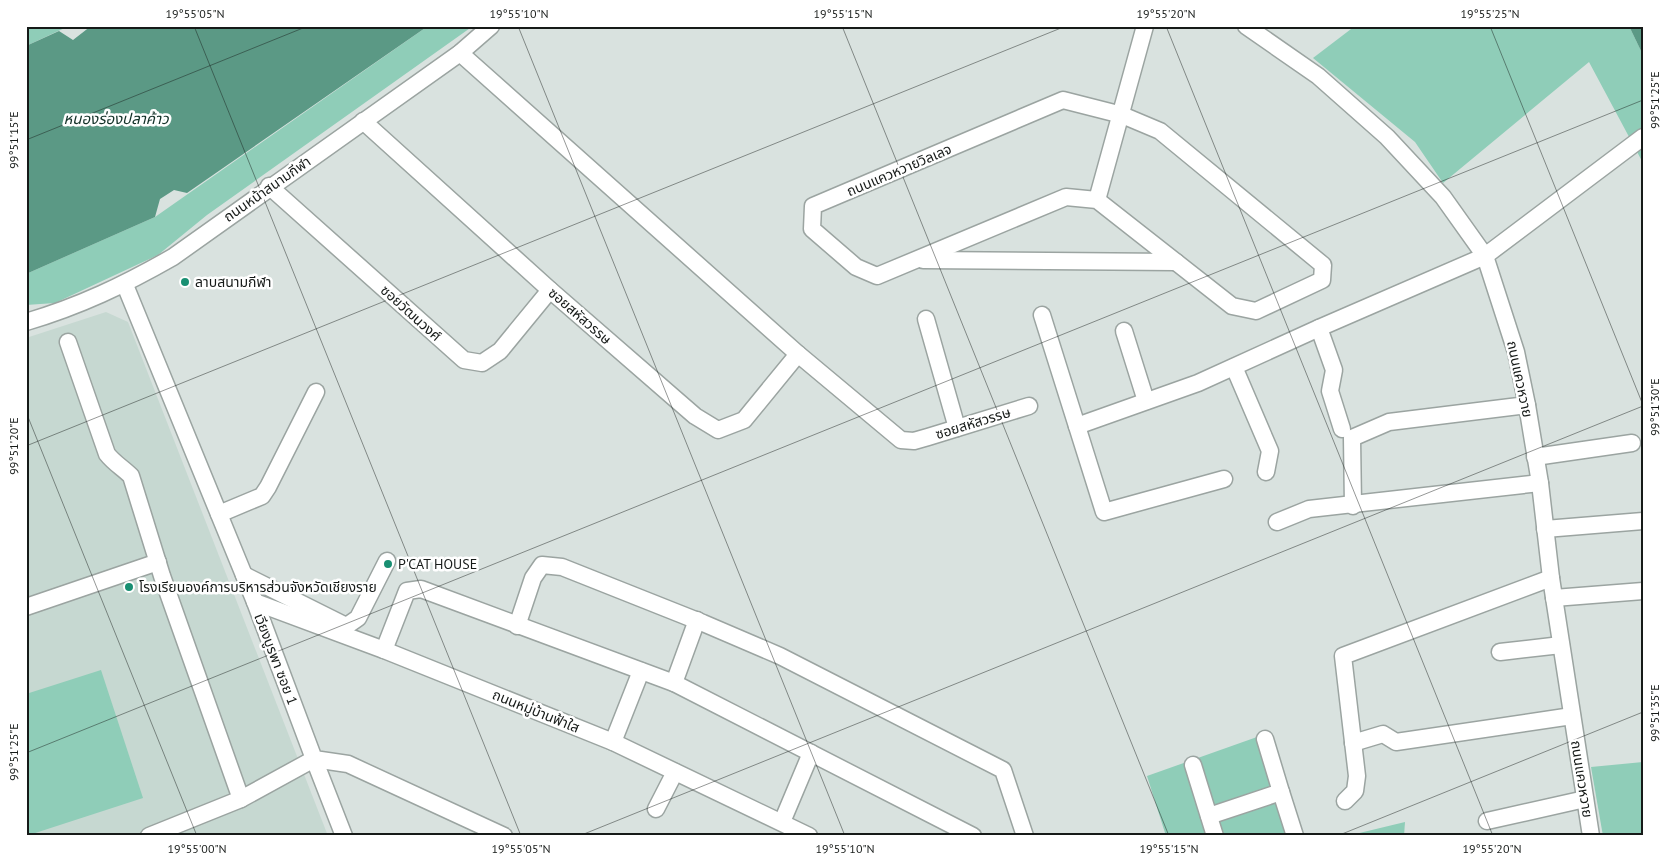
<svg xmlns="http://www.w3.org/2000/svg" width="1669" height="862" font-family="'PT Sans','Noto Sans Thai',sans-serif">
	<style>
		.built { fill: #c6d8d1 }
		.green { fill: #8fcdb8 }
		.water { fill: #5b9985 }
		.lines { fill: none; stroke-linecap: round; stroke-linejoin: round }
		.minor-casing { stroke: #9ba4a1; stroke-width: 19 }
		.minor { stroke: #fff; stroke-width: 16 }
		.ticks { fill: none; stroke: #161a18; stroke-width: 1; stroke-opacity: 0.45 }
		.poi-dot { fill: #188f72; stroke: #fff; stroke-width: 2 }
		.labels { text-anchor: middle; stroke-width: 5; stroke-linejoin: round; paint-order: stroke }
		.street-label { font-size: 14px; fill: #161a18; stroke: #fff }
		.poi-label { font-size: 14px; fill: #161a18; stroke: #fff; text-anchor: start }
		.water-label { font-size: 15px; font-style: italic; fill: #133128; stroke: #fff }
		.neatline { fill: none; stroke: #161a18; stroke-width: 2 }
		.ticks-label { font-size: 12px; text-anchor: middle; fill: #161a18 }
	</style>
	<rect width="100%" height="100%" fill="#d9e2df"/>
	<polygon class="built" points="106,312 128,322 328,836 26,836 26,338"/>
	<g class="green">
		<polygon points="26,26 69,26 26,46"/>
		<polygon points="428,26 473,26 207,215 158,255 55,303 26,305 26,274 155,217"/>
		<polygon points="1355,26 1629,26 1643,55 1643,163 1589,62 1443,183 1415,142 1313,58"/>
		<polygon points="101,670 143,798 26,836 26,694"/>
		<polygon points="1257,737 1287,836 1166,836 1147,776"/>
		<polygon points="1643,762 1643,836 1603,836 1591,767"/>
		<polygon points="1405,822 1404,836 1347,836"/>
	</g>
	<g class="water">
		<polygon points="91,26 428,26 187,193 174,190 160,199 155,217 26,274 26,46 59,31 73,40"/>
		<polygon points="1629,26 1643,26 1643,55"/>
	</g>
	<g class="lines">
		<defs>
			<g id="minor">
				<polyline points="1246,26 1318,76 1387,137 1443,197 1485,256 1516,352 1527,405 1540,483 1551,578 1591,836"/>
				<polyline points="460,53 798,354 901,440 914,441 928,437 1029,406"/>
				<polygon points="1063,100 1122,115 1160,131 1323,265 1322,280 1256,311 1232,306 1097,200 1066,197 877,276 856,267 812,229 813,206"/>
				<polyline points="363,121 550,290 695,416 718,430 744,420 798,354"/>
				<polyline points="269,186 464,360 482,363 500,351 550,290"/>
				<polyline points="1097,200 1145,26"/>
				<polyline points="923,260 1176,262"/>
				<polyline points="125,285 255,602 314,759 348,764 504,836"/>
				<polyline points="1042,315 1104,512 1224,479"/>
				<polyline points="926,319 957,428"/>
				<path d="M26 322C80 306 124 285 173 257L460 53 491 26"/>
				<polyline points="1319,328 1334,370 1330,391 1342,429"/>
				<polyline points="1124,331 1146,401"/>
				<path d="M68 342 107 454C114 463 123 468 131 476L162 576 241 799"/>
				<polyline points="1234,367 1270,451 1266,472"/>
				<polyline points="1077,426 1198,383 1319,328 1485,256 1643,137"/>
				<polyline points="1535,457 1632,443"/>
				<polyline points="1353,506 1352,438 1389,422 1527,405"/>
				<polyline points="219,514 262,496 268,487 316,392"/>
				<polyline points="1277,522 1309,509 1540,483"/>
				<polyline points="1545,529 1643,521"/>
				<polyline points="244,575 344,625 348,625 358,618 387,561"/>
				<polyline points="1554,598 1643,591"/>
				<polyline points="255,602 384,650 613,742 809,836"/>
				<polyline points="26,607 158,562"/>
				<polyline points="517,626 533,578 542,565 562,567 703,623 780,656 1003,770 1025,836"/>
				<polyline points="384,650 407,591 421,589 674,683 973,836"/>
				<polyline points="1500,652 1561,645"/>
				<polyline points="674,683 697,620"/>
				<polyline points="613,742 641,671"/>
				<polyline points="1353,743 1383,734 1396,742 1572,716"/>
				<polyline points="1193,765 1215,836"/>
				<polyline points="1281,792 1295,836"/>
				<polyline points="1345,801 1355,791 1357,776 1343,656 1551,578"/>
				<polyline points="656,809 675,772"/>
				<polyline points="1209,816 1281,792 1265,739"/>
				<polyline points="1487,821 1585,799"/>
				<polyline points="782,822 811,753"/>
				<polyline points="149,836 241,799 314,759 344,836"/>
			</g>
		</defs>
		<use href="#minor" class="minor-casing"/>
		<use href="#minor" class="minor"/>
	</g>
	<path class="ticks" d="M194 26 521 836M518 26 845 836M842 26 1169 836M1166 26 1493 836M1490 26 1643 405M26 140 308 26M26 412 197 836M26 446 1066 26M26 753 1643 100M579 836 1643 406M1337 836 1643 712"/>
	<g class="poi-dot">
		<circle cx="185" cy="282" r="5"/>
		<circle cx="388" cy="564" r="5"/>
		<circle cx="129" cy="587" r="5"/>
	</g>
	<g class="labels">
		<g class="street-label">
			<text transform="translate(899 170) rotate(-23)" y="5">ถนนแควหวายวิลเลจ</text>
			<text transform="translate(267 189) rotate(-35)" y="5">ถนนหน้าสนามกีฬา</text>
			<text transform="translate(411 313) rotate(42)" y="5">ซอยวัฒนวงศ์</text>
			<text transform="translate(580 316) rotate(41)" y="5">ซอยสหัสวรรษ</text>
			<text transform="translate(1520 379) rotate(78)" y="5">ถนนแควหวาย</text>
			<text transform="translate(973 423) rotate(-17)" y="5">ซอยสหัสวรรษ</text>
			<text transform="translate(276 659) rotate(69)" y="5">เวียงบูรพา ซอย 1</text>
			<text transform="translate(536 711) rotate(22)" y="5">ถนนหมู่บ้านฟ้าใส</text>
			<text transform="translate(1582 779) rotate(81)" y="5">ถนนแควหวาย</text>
		</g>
		<g class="poi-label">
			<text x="195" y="287">ลาบสนามกีฬา</text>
			<text x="398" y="569">P'CAT HOUSE</text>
			<text x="139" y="592">โรงเรียนองค์การบริหารส่วนจังหวัดเชียงราย</text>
		</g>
		<g class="water-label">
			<text x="116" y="124">หนองร่องปลาค้าว</text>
		</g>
	</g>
	<rect width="1669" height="862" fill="none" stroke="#ffffff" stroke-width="55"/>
	<rect x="28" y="28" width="1614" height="806" class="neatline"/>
	<g class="ticks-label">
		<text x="195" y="18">19°55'05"N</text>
		<text x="519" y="18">19°55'10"N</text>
		<text x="843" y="18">19°55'15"N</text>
		<text x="1166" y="18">19°55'20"N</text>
		<text x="1490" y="18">19°55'25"N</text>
		<text transform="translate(1655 100) rotate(-90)" y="4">99°51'25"E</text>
		<text transform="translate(14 140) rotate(-90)" y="4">99°51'15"E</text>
		<text transform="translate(1655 407) rotate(-90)" y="4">99°51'30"E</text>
		<text transform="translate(14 446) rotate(-90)" y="4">99°51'20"E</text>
		<text transform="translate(1655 713) rotate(-90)" y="4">99°51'35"E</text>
		<text transform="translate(14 752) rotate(-90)" y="4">99°51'25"E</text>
		<text x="197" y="853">19°55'00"N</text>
		<text x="521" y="853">19°55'05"N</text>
		<text x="845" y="853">19°55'10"N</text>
		<text x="1169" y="853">19°55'15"N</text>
		<text x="1492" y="853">19°55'20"N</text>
	</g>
</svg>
